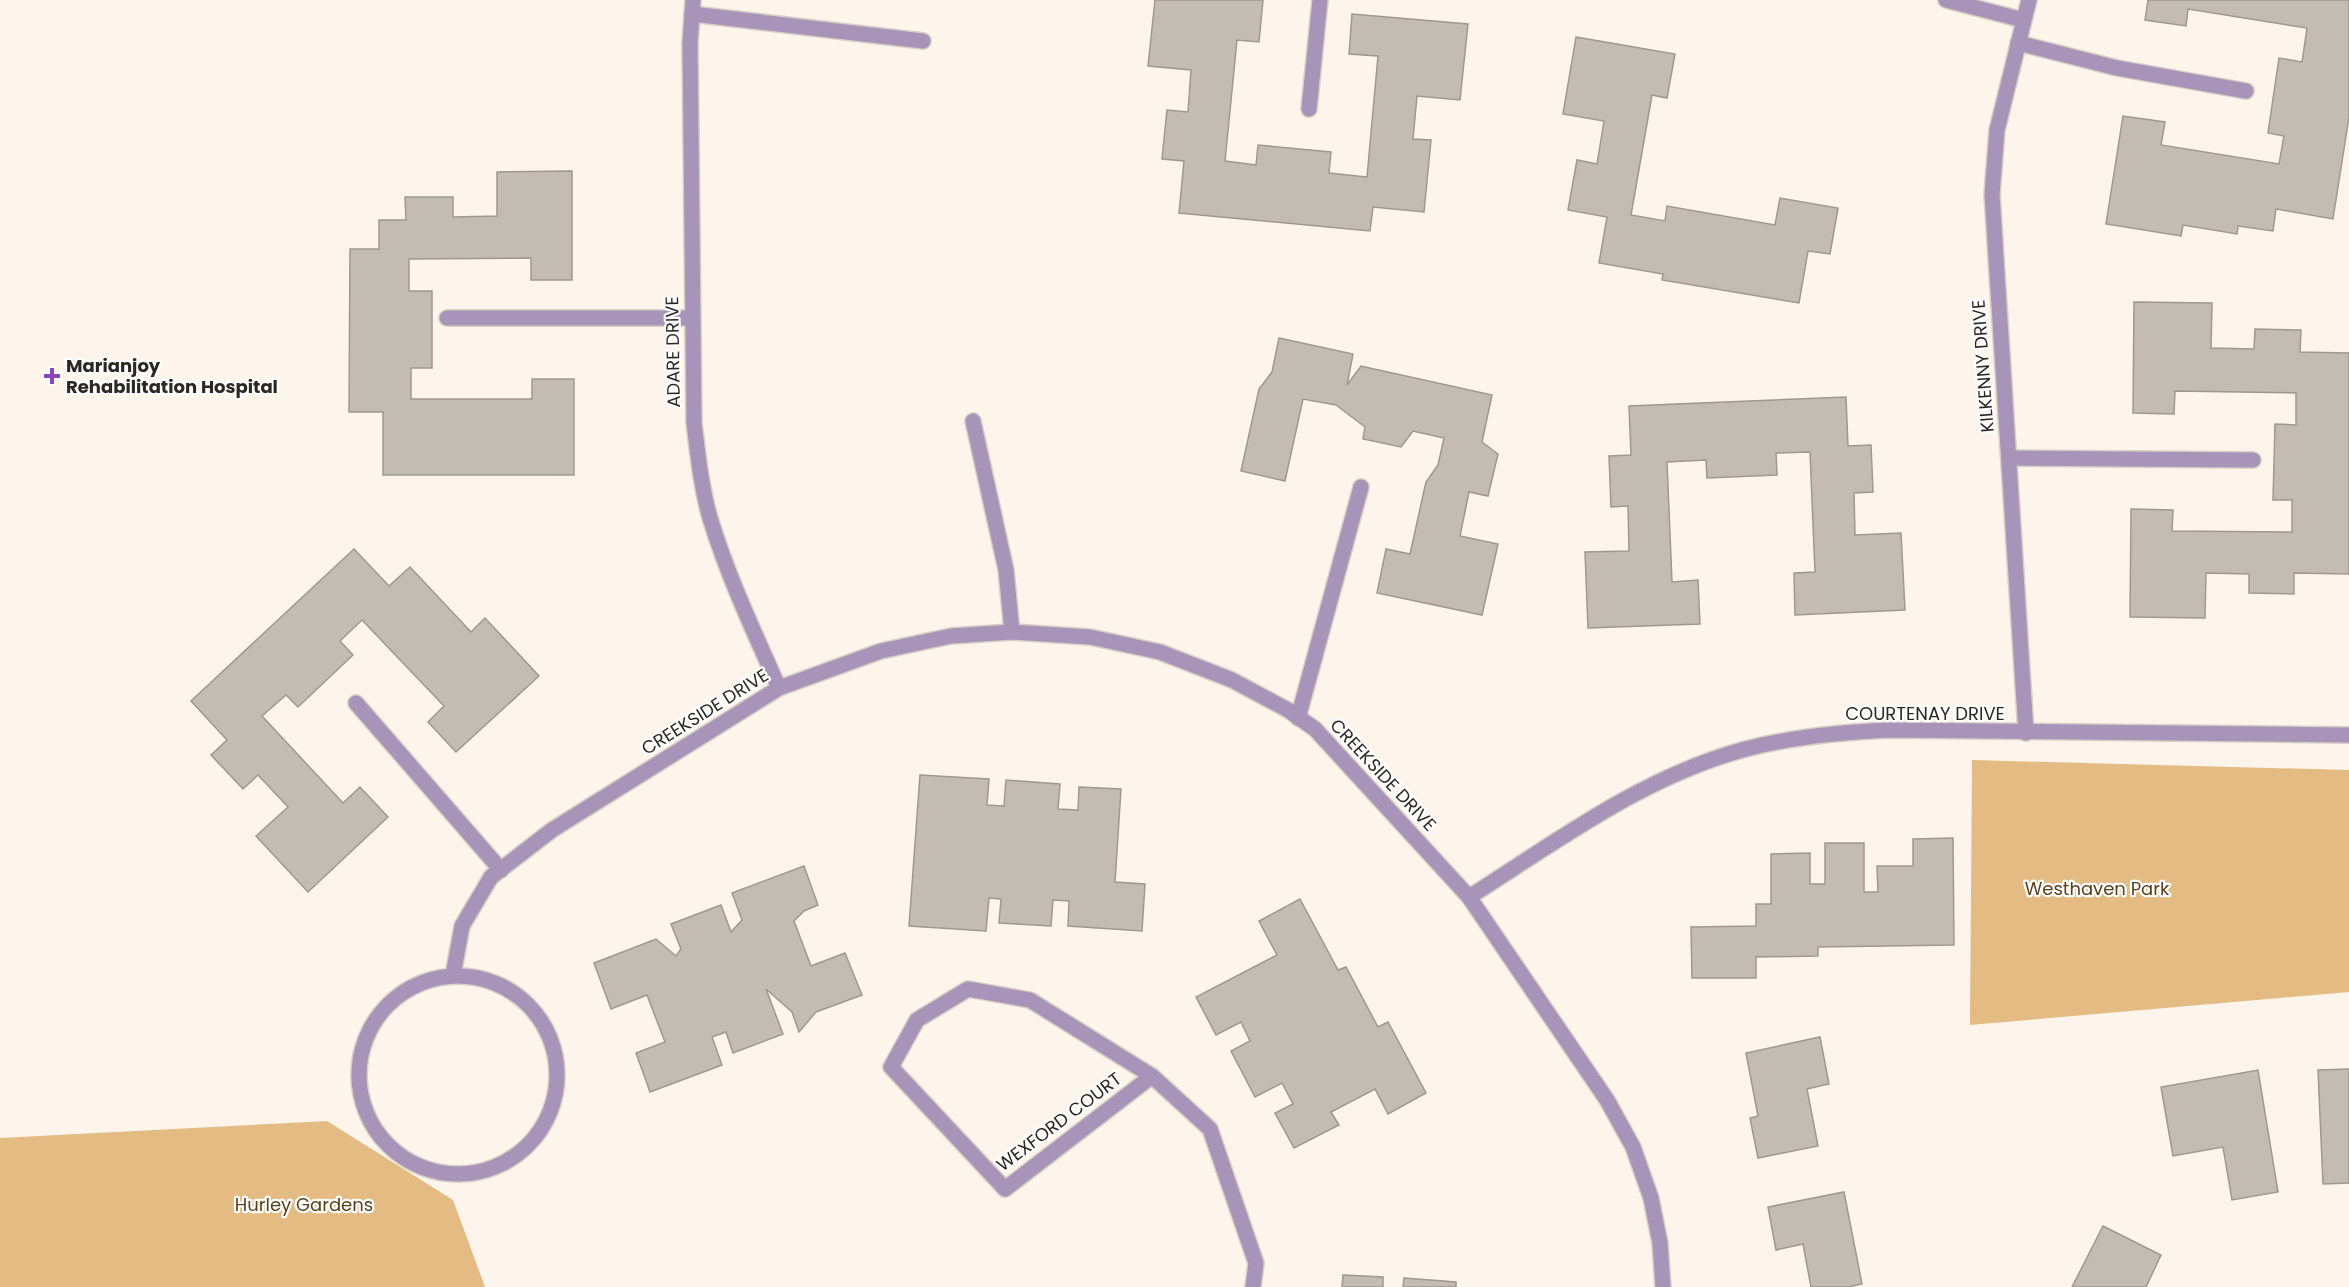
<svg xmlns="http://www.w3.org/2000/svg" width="2349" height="1287" font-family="Poppins,sans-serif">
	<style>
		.green { fill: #e4bb83 }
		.building { fill: #c3bcb2; stroke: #9f988e; stroke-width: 1.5 }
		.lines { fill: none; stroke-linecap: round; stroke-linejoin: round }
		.lane-casing { stroke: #d7d0c7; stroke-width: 18 }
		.street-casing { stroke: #d7d0c7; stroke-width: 18 }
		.lane { stroke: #a894b8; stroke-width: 15 }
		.street { stroke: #a894b8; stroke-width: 15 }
		.poi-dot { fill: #8c46ba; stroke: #fff; stroke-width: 2 }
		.labels { text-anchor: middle; stroke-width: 4.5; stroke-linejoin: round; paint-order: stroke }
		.street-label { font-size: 18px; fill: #2b2824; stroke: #fff }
		.poi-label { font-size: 18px; font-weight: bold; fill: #2b2824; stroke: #fff; text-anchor: start }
		.park-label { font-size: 18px; fill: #573f1a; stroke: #fff }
	</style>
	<rect width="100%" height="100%" fill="#fdf5eb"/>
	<g class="green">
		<polygon points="1972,760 2349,770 2349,992 1970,1025"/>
		<polygon points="327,1121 453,1200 485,1287 0,1287 0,1138"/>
	</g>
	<g class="building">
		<polygon points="1155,0 1263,0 1259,42 1237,40 1225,161 1256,165 1258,145 1331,152 1329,173 1367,177 1378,56 1349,54 1352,14 1468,24 1460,100 1417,96 1413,139 1431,140 1424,212 1373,207 1370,231 1179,213 1184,161 1162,159 1167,110 1188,112 1191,70 1148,66"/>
		<polygon points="2148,0 2349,0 2349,117 2333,219 2276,209 2273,231 2238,226 2237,234 2183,225 2181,236 2106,224 2123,116 2165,122 2161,145 2279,164 2284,136 2268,133 2279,58 2302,62 2307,28 2188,9 2186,26 2145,20"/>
		<polygon points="1576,37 1675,54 1667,98 1652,95 1631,215 1665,221 1667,206 1775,225 1780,198 1838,208 1830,254 1808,251 1799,303 1662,280 1663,274 1599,263 1607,217 1568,210 1577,160 1597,164 1604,121 1563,114"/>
		<polygon points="572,171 572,280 531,280 531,258 409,259 409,291 432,291 432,368 411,368 411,399 532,399 532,379 574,379 574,475 383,475 383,412 349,412 350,249 379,249 379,220 406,220 405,197 453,197 453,217 497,216 497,172"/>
		<polygon points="2134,302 2212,303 2211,348 2254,349 2255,329 2301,330 2300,352 2349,353 2349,574 2294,573 2294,594 2249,593 2249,574 2206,573 2205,618 2130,617 2131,509 2173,510 2172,531 2292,532 2292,500 2273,500 2275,424 2296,425 2296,393 2175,391 2174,414 2133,413"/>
		<polygon points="1279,338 1353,354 1347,385 1361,366 1492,395 1482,442 1498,454 1488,496 1469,492 1460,536 1498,544 1482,615 1377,593 1386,549 1410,554 1426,482 1438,465 1444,438 1413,431 1401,447 1363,439 1365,427 1336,405 1303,399 1285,481 1241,471 1259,389 1272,372"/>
		<polygon points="1846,397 1848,446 1871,445 1873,492 1854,493 1855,535 1901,533 1905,610 1795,615 1794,573 1815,572 1810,452 1776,453 1777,475 1707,478 1706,460 1667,462 1672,582 1698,580 1700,624 1588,628 1585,552 1629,551 1628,506 1611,507 1609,456 1631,455 1629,406"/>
		<polygon points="354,549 389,586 410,567 471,632 485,618 539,676 456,752 428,722 444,706 362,620 340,641 353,655 298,707 286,695 262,716 343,803 360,787 388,817 308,892 256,836 288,807 258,775 243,789 211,755 227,740 191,701"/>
		<polygon points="920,775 989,779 987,805 1004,806 1006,780 1060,784 1058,809 1078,810 1079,787 1121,789 1115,882 1145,884 1142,931 1068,926 1069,901 1053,900 1051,926 999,923 1001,899 989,898 986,931 909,926"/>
		<polygon points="1953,838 1954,945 1818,947 1818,956 1756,957 1756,978 1692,978 1691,927 1756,926 1756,904 1771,904 1771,854 1810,853 1810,884 1825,884 1825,843 1864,843 1864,892 1878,892 1877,866 1913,866 1913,839"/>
		<polygon points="804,866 818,905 804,911 794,921 811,966 845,953 862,995 816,1012 799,1032 792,1012 766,989 783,1034 733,1053 726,1032 712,1037 722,1065 650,1092 636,1053 665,1042 647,995 611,1009 594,963 656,939 676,956 681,949 671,924 721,905 731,932 742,920 732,893"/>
		<polygon points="1300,899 1338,970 1346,967 1378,1027 1388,1022 1426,1093 1388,1114 1375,1089 1331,1112 1339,1125 1294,1148 1275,1113 1293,1104 1282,1083 1255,1097 1231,1051 1250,1041 1241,1022 1216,1035 1196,997 1277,955 1259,921"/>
		<polygon points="1820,1037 1829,1084 1807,1089 1818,1146 1758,1158 1750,1118 1758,1116 1746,1053"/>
		<polygon points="2349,1069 2349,1183 2323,1184 2318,1070"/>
		<polygon points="2258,1070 2278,1192 2232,1200 2223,1147 2173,1156 2161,1087"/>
		<polygon points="1844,1192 1862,1284 1848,1287 1811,1287 1803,1244 1776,1250 1768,1207"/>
		<polygon points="2103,1226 2161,1255 2146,1287 2072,1287"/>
		<polygon points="1343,1275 1383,1277 1383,1287 1342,1287"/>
		<polygon points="1404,1278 1456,1282 1456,1287 1403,1287"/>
	</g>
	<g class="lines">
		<defs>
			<g id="lane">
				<polyline points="692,14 923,41"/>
				<polyline points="2018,43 2117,68 2246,91"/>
				<polyline points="1309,109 1320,0"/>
				<polyline points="447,318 691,318"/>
				<polyline points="973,421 1006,570 1012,632"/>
				<polyline points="2009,458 2253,460"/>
				<polyline points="356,703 501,870"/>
				<polyline points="1298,718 1361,487"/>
			</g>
			<g id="street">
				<path d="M693 0 690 43 694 423C698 455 701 487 710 518 728 577 754 632 779 688"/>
				<polyline points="1946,0 2023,20"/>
				<polyline points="2026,733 1992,194 1997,130 2029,0"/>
				<path d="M1469 897C1556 842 1641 778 1742 750 1790 737 1841 732 1891 730L2349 735"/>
				<polyline points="453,975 462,926 491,877 552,830 779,688 881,651 951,636 1012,632 1090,637 1160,652 1232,680 1288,710 1315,729 1469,897 1607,1100 1633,1147 1651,1198 1660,1243 1663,1287"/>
				<circle cx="458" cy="1075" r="99"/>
				<polygon points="968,989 1030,1000 1152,1076 1005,1189 891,1067 917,1020"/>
				<polyline points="1152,1076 1210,1129 1256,1263 1253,1287"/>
			</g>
		</defs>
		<use href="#lane" class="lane-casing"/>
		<use href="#street" class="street-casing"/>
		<use href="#lane" class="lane"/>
		<use href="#street" class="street"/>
	</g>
	<path class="poi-dot" d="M49 367h6v6h6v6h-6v6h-6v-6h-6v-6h6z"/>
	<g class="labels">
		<g class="street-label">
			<text transform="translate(673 352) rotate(-91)" y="6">ADARE DRIVE</text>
			<text transform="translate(1983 366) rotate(-94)" y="6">KILKENNY DRIVE</text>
			<text transform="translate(705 712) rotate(-32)" y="6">CREEKSIDE DRIVE</text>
			<text x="1925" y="720">COURTENAY DRIVE</text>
			<text transform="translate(1383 775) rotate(47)" y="6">CREEKSIDE DRIVE</text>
			<text transform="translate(1059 1122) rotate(-37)" y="6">WEXFORD COURT</text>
		</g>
		<g class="poi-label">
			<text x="66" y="372">Marianjoy<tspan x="66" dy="21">Rehabilitation Hospital</tspan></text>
		</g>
		<g class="park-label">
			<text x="2097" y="895">Westhaven Park</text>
			<text x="304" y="1211">Hurley Gardens</text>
		</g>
	</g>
</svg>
